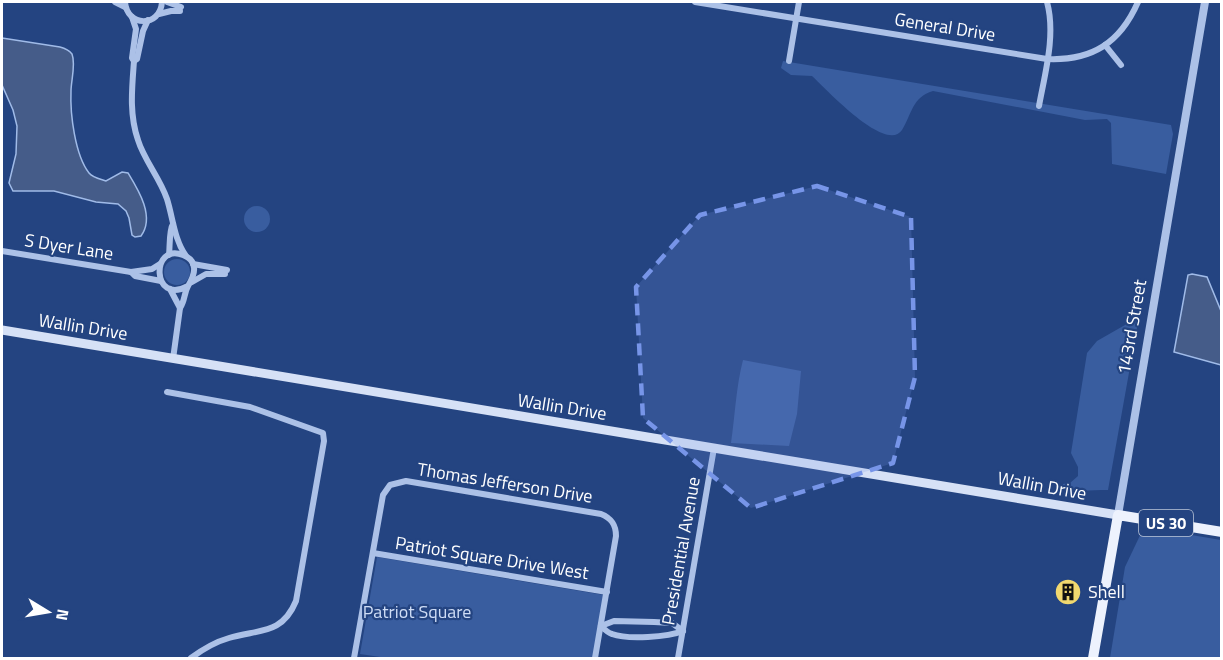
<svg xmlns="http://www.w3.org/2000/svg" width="1223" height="660" font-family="'Titillium Web',sans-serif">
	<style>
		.green { fill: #395d9f }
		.water { fill: #455c89; stroke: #a0bbe8; stroke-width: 1.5 }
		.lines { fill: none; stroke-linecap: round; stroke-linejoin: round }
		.minor { stroke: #acc1e7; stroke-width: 6 }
		.tertiary { stroke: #acc1e7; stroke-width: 8 }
		.secondary { stroke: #d6e1f6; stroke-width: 9 }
		.primary { stroke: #edf2fd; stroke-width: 10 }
		.marked { fill: #7795e8; fill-opacity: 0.2; stroke: #7795e8; stroke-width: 4.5; stroke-dasharray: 12 8; stroke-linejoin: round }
		.labels { text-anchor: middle; stroke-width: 4.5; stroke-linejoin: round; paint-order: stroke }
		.shield { fill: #244481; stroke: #bdc7d9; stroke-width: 1.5 }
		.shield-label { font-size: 16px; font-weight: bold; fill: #fff }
		.street-label { font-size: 18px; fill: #fff; stroke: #244481 }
		.poi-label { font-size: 18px; fill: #fff; stroke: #244481; text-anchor: start }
		.park-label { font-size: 18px; fill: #cfddf6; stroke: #244481 }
	</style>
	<rect width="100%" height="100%" fill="#244481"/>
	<g class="green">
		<path d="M783 61 1171 125 1173 134 1166 174 1112 164 1111 123 1107 119 1085 120 933 91C912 97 912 114 902 130 886 154 825 88 812 76L791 75 781 68Z"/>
		<circle cx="257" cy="219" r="13"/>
		<circle cx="177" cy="272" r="13"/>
		<path d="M1142 300 1108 490C1092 490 1078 492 1062 489L1063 484 1070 483 1078 476V467L1071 453 1087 353 1097 341 1125 325 1136 315Z"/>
		<path d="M743 360 801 371 797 414 789 446 731 443C735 416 736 387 743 360Z"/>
		<polygon points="1144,527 1221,540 1221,658 1110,658 1125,567"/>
		<polygon points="377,557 604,595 593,658 387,658 360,654"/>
	</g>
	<g class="water">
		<path d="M2 38 60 47C64 48 69 50 72 54 76 64 71 81 71 91 70 114 75 155 89 173 93 178 100 179 106 181L122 172 128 173C139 191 155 217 141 236L135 237 132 235 129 218 126 211 118 204 96 202 54 191H13L9 183 16 154 17 126 13 110 2 85Z"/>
		<polygon points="1192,274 1207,277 1221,311 1221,365 1174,352 1188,275"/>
	</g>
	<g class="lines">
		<g class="minor">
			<polyline points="115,2 125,7"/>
			<path d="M125 2C127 27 160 28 162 2"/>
			<polyline points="167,2 181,7"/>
			<path d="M695 2 1047 59C1092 61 1120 43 1138 2"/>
			<polyline points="159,14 171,11 180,11"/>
			<path d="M132 17 136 29 132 58 134 61C132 88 129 114 138 140 144 160 160 178 167 199 173 218 174 239 186 256"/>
			<polyline points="1105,45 1121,65"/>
			<polyline points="134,61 137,59 143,31 148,20"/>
			<polyline points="789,61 799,2"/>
			<path d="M1039 106C1045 73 1056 35 1047 2"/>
			<polyline points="2,251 131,272 135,276 161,281"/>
			<path d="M169 255C170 246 169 230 173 224"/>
			<polyline points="193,264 227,270"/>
			<polyline points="131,272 152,269 160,264"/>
			<polyline points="192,282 206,274 225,274"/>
			<polyline points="170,289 180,308"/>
			<path d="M173 359 180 308C185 301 184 293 188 286 195 275 199 261 183 255 151 242 151 306 188 286"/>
			<path d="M167 392 250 407 323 433 324 441 296 601C282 635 259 629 229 638 215 642 203 649 191 658"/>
			<polyline points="373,553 607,592"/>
			<path d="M601 626C604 629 608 633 612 634 628 640 668 637 683 631"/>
			<polyline points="601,626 614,621 654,622 672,623 683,631"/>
			<path d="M354 658 383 495 390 485 406 481 601 514C611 518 616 524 616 536L595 658"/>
			<polyline points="678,658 714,448"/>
		</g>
		<polyline class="tertiary" points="1118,515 1205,2"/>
		<polyline class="secondary" points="2,330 1118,515"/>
		<polyline class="primary" points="1093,658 1118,515 1222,532"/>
	</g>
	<path class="marked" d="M817 186 911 217 915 377 893 463 751 508 643 418 636 287 700 215Z"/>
	<defs>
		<symbol id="building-disc" viewBox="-11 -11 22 22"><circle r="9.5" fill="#f1d86f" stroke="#244481"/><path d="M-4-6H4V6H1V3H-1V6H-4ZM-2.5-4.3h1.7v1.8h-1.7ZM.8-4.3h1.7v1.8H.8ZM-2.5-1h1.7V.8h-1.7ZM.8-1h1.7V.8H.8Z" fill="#111"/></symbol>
	</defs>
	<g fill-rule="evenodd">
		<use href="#building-disc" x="1053" y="577" width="30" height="30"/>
	</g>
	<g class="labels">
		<rect class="shield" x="1139" y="510" width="54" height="26" rx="4.5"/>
		<g class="shield-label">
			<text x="1166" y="529">US 30</text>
		</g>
		<g class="street-label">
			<text transform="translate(945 27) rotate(9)" y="6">General Drive</text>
			<text transform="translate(69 247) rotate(9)" y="6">S Dyer Lane</text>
			<text transform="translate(83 327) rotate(9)" y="6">Wallin Drive</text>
			<text transform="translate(1132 327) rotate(-80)" y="6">143rd Street</text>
			<text transform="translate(562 407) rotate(9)" y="6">Wallin Drive</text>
			<text transform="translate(505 483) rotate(9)" y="6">Thomas Jefferson Drive</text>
			<text transform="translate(1042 486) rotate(10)" y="6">Wallin Drive</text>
			<text transform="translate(681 551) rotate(-80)" y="6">Presidential Avenue</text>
			<text transform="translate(492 558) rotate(9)" y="6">Patriot Square Drive West</text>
		</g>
		<g class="poi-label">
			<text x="1088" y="598">Shell</text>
		</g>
		<g class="park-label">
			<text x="417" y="618">Patriot Square</text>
		</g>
	</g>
	<rect width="1223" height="660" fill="none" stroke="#ffffff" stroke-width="6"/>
	<g transform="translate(48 612) rotate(101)" stroke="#244481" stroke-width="4.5" paint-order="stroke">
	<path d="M0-4.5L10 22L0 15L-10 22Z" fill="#ffffff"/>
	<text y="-9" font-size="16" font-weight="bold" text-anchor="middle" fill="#ffffff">N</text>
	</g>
</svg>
